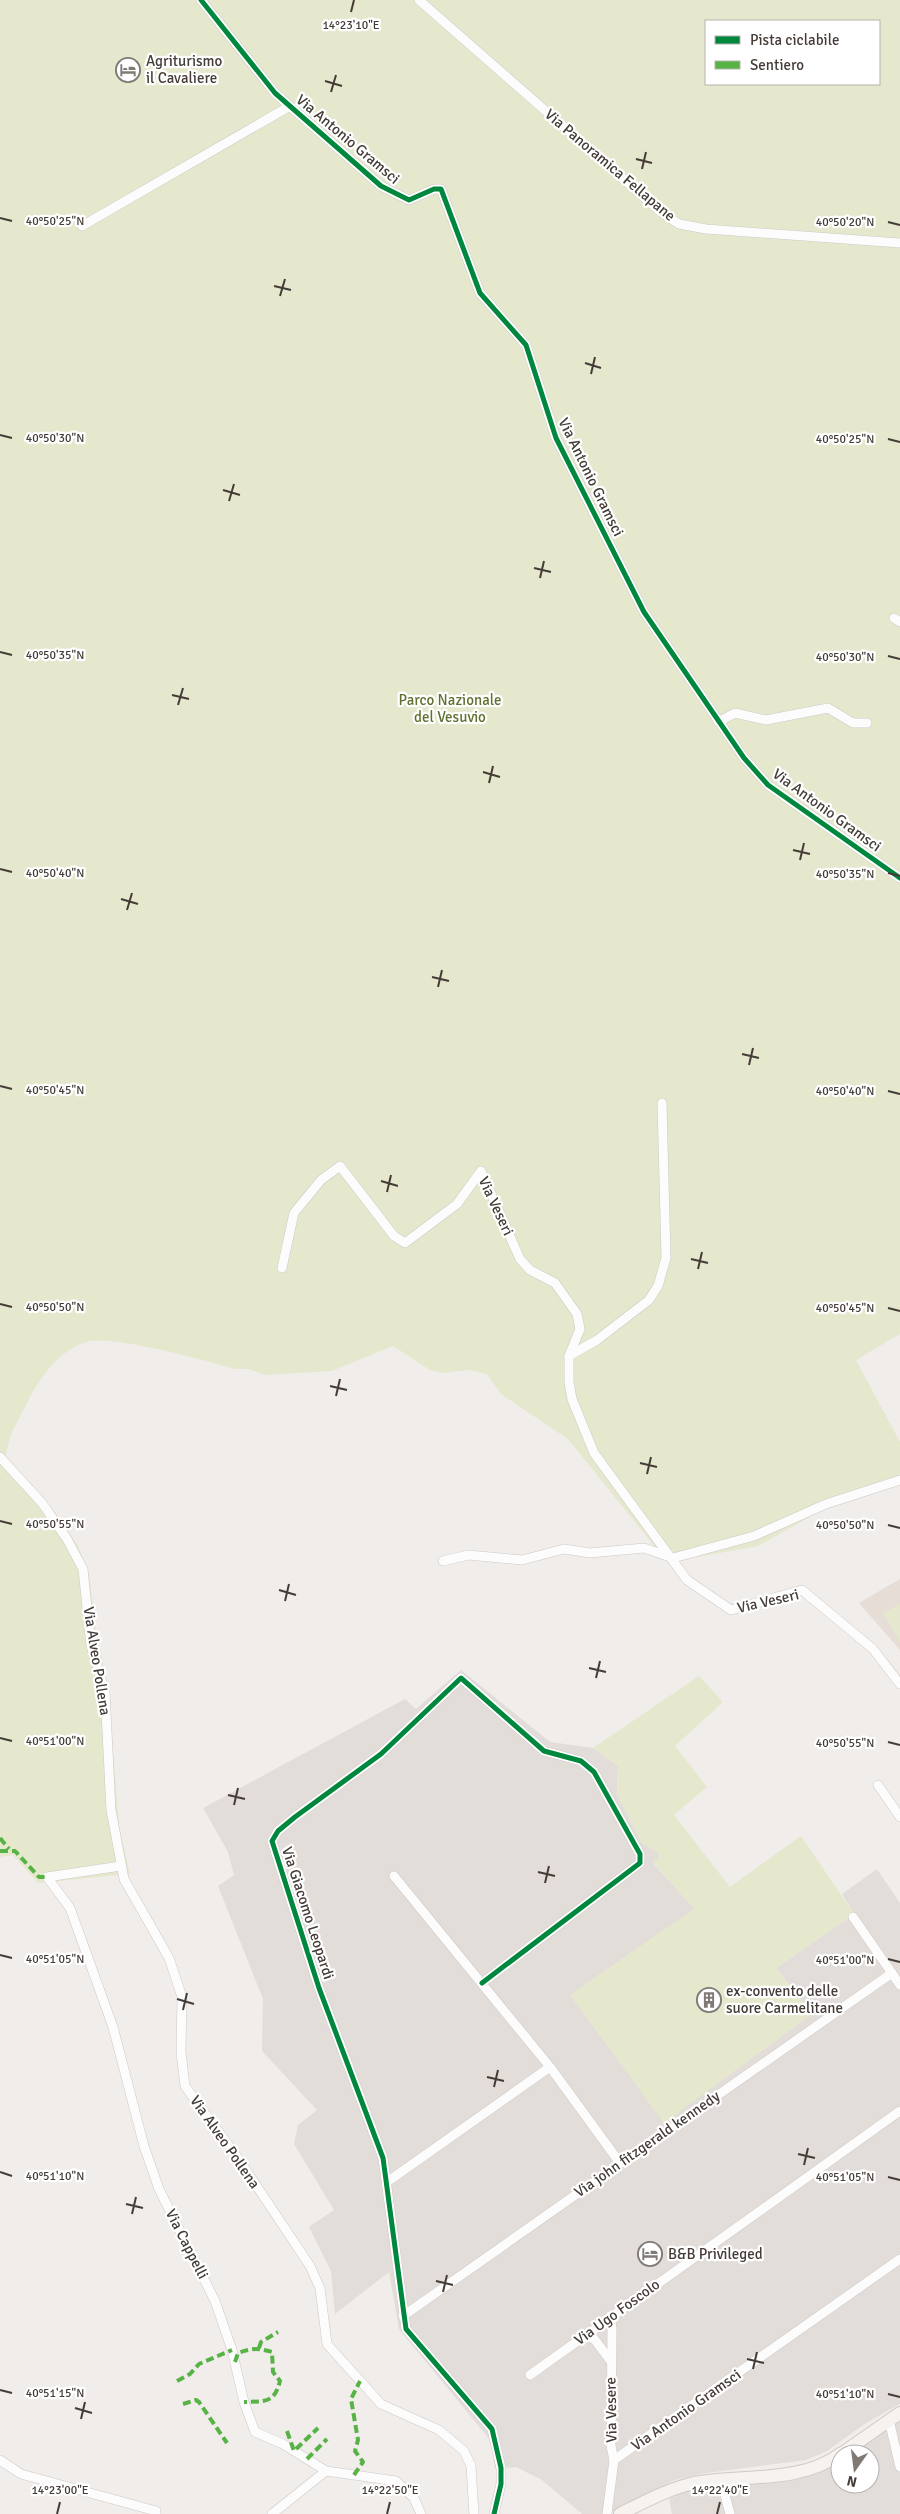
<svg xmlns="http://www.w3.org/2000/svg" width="900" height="2514" font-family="Signika,sans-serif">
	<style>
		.residential { fill: #e3ddd9 }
		.education { fill: #e6ddd6 }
		.green { fill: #e6e8cd; fill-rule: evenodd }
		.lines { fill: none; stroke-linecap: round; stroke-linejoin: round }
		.street-casing { stroke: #ccc9c6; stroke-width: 10 }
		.secondary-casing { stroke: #d0c9c4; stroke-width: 14 }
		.street { stroke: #fdfcfc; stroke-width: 9 }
		.secondary { stroke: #f6f2ef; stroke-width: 12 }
		.quiet { stroke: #57b346; stroke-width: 4; stroke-dasharray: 8 4; stroke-linecap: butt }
		.cycleway-casing { stroke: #fff; stroke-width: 8 }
		.cycleway { stroke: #00873e; stroke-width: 5 }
		.ticks { fill: none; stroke: #453b37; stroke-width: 2 }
		.labels { text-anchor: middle; stroke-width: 4.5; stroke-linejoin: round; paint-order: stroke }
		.poi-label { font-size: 15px; fill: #453b37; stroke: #fff; text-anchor: start }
		.street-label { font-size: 15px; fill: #453b37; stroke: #fff }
		.park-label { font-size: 15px; fill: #5f7130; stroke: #fff }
		.ticks-label { font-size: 12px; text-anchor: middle; fill: #453b37; stroke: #fff; stroke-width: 4.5; stroke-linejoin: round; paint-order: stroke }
	</style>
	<rect width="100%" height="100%" fill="#f0edea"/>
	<g class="residential">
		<polygon points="461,1670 550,1742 593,1748 618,1766 617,1794 641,1842 657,1852 659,1857 653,1863 695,1909 570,1995 812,2014 776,1968 854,1914 842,1894 877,1869 900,1903 900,2404 866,2423 827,2451 806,2460 706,2473 675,2480 608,2514 582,2514 542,2480 516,2467 495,2469 491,2441 399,2329 389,2272 335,2314 331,2271 309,2227 334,2210 294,2144 298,2125 317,2110 262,2051 263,1999 218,1886 234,1875 228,1852 203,1808 405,1699 416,1709"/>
		<polygon points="900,2420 900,2514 672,2514 669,2499 692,2489 733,2486 819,2473 840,2462 840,2484 870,2484 870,2454 851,2454"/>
	</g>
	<polygon class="education" points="900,1579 900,1650 859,1603"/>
	<g class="green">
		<path d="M0 0H900V1334L856 1360 900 1442V1485L820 1511 758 1546 697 1557 660 1553 568 1439 501 1394 487 1374 469 1370 441 1373 430 1370 393 1346 332 1371 265 1375 249 1369H235C204 1361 113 1334 86 1342 60 1350 42 1375 30 1397 19 1421 10 1429 6 1456L59 1517 78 1546 89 1575 96 1630 108 1688 119 1826 130 1874 38 1883 13 1855 0 1857ZM706 21H879V84H706Z"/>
		<polygon points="900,1604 900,1642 883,1613"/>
		<polygon points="699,1676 723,1702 675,1746 707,1787 674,1815 730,1887 801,1836 854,1914 776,1968 812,2014 664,2123 570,1995 694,1909 653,1862 659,1857 657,1852 641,1842 617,1794 618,1766 593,1748"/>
	</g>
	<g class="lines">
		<defs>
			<g id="street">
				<polyline points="201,0 275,93 381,186 409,200 434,189 441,189 480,293 526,345 556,438 644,612 744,758 768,785 900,878"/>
				<polyline points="419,0 661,212 679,224 706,229 900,243"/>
				<polyline points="82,226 290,106"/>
				<polyline points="894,618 900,622"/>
				<polyline points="718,722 735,713 766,720 828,708 853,723 867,723"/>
				<polyline points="282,1268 294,1213 321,1180 340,1166 394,1236 405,1243 457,1204 481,1171 520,1259 530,1270 555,1283 577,1314 580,1329 569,1356 569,1382 572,1399 594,1453 687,1580 731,1610 802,1590 873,1649 900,1684"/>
				<polyline points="569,1356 597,1340 649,1300 658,1286 666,1258 662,1103"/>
				<polyline points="0,1457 42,1503 67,1539 83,1569 91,1646 105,1692 111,1810 124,1879 169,1958 182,1997 181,2052 185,2086 240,2161 310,2266 320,2288 327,2344 381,2404 439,2430 464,2451 471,2466 474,2514"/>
				<polyline points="443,1561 468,1555 522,1560 564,1549 590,1553 644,1548 673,1558 754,1536 826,1504 900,1480"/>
				<polyline points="878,1785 900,1817"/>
				<polyline points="121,1866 47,1877 70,1908 113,2027 144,2146 159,2189 215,2301 232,2350 244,2402 255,2432 283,2444 326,2471 396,2481 414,2498 421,2514"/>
				<polyline points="394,1876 550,2067 620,2163"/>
				<polyline points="853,1917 900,1985"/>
				<polyline points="482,1983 640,1863 640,1854 594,1772 581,1761 544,1751 461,1678 381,1754 295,1817 278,1831 272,1841 319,1988 383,2158 406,2329 492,2429 501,2468 501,2484 494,2514"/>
				<polyline points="387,2182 550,2067"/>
				<polyline points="403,2316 892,1973"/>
				<polyline points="610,2316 612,2329 611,2446 614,2460"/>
				<polyline points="586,2334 595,2340 610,2360"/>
				<polyline points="530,2375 900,2111"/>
				<polyline points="889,2420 900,2467"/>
				<polyline points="0,2460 21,2474 156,2511 156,2514"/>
				<polyline points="721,2480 730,2514"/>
				<polyline points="272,2514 326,2471"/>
				<polyline points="607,2514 614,2460 900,2259"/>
			</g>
			<g id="secondary">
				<polyline points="841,2454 900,2413"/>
				<path d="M620 2514C644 2502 668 2489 694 2483 741 2474 800 2484 840 2454"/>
			</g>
		</defs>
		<use href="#street" class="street-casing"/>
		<use href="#secondary" class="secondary-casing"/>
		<use href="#street" class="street"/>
		<use href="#secondary" class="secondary"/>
		<g class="quiet">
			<polyline points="0,1838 9,1849"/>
			<polyline points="0,1851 15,1851 39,1877 47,1877"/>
			<polyline points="259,2348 261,2342 278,2332"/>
			<path d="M235 2362 238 2353C251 2348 259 2348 272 2352L273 2372 280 2381C274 2404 265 2401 244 2402"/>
			<polyline points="177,2381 190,2374 199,2364 232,2350"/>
			<polyline points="183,2404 196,2400 199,2402 227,2443"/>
			<polyline points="287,2431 294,2451 318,2428"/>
			<polyline points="307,2459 327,2439"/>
			<polyline points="354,2475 363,2462 355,2451 358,2440 351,2399 360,2381"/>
		</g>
		<defs>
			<g id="cycleway">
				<polyline points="201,0 275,93 381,186 409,200 434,189 441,189 480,293 526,345 556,438 644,612 744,758 768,785 900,878"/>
				<polyline points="482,1983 640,1863 640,1854 594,1772 581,1761 544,1751 461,1678 381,1754 295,1817 278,1831 272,1841 319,1988 383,2158 406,2329 492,2429 501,2468 501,2484 494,2514"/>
			</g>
		</defs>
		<use href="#cycleway" class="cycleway-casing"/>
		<use href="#cycleway" class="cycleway"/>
	</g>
	<path class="ticks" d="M351 12 354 0M325 81 342 86M331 92 336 75M636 159 652 163M642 169 646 152M0 218 12 221M888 222 900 225M274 286 291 290M280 296 285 279M585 363 601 368M591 374 595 357M0 435 12 438M888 439 900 442M223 490 240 495M229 501 234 484M534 568 551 572M540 578 544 561M0 652 12 655M888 656 900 659M172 695 189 699M178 705 183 688M483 772 500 777M489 783 493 766M793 850 810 854M800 860 804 843M0 869 12 872M888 873 900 876M121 899 138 904M127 910 132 893M432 977 449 981M438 987 442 970M742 1054 759 1058M749 1065 753 1048M0 1086 12 1089M888 1091 900 1094M381 1181 398 1186M387 1192 391 1175M691 1259 708 1263M698 1269 702 1252M0 1304 12 1307M888 1308 900 1311M330 1386 347 1390M336 1396 340 1379M640 1463 657 1467M647 1474 651 1457M0 1521 12 1524M888 1525 900 1528M279 1590 296 1595M285 1601 289 1584M589 1668 606 1672M596 1678 600 1661M0 1738 12 1741M888 1742 900 1745M228 1795 245 1799M234 1805 238 1788M538 1872 555 1876M545 1883 549 1866M0 1955 12 1958M888 1959 900 1962M177 1999 194 2004M183 2010 187 1993M487 2077 504 2081M494 2087 498 2070M798 2154 815 2158M804 2165 808 2148M0 2172 12 2176M888 2177 900 2180M126 2204 143 2208M132 2214 136 2197M436 2281 453 2285M443 2292 447 2275M747 2359 764 2363M753 2369 757 2352M0 2390 12 2393M888 2394 900 2397M75 2408 92 2413M81 2419 85 2402M57 2514 60 2502M387 2514 390 2502M717 2514 720 2502"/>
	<defs>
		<symbol id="hotel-ring" viewBox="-11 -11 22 22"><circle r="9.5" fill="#fff" stroke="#817976" stroke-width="1.5"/><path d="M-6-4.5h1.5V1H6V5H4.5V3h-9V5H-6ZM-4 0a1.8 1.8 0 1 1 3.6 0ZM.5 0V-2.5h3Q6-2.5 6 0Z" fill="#817976"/></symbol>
		<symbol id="building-ring" viewBox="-11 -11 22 22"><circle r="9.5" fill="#fff" stroke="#817976" stroke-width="1.5"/><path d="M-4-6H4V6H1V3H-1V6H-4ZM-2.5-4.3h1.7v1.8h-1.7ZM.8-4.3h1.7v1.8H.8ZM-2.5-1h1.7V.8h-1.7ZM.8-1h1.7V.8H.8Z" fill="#817976"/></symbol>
	</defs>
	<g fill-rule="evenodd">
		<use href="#hotel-ring" x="114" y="56" width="28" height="28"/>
		<use href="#building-ring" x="695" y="1986" width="28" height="28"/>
		<use href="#hotel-ring" x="636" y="2240" width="28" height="28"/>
	</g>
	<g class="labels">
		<g class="poi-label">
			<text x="146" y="66">Agriturismo<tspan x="146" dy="17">il Cavaliere</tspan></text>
			<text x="726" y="1996">ex-convento delle<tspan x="726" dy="17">suore Carmelitane</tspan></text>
			<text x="668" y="2259">B&amp;B Privileged</text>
		</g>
		<g class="street-label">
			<text transform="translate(348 139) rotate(40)" y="5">Via Antonio Gramsci</text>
			<text transform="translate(610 165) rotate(40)" y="5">Via Panoramica Fellapane</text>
			<text transform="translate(591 477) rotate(64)" y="5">Via Antonio Gramsci</text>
			<text transform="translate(827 810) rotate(36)" y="5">Via Antonio Gramsci</text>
			<text transform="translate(496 1206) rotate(65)" y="5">Via Veseri</text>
			<text transform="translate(768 1601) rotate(-13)" y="5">Via Veseri</text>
			<text transform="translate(97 1661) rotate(81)" y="5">Via Alveo Pollena</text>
			<text transform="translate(308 1913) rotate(72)" y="5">Via Giacomo Leopardi</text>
			<text transform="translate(225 2142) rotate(55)" y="5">Via Alveo Pollena</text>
			<text transform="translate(647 2144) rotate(-35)" y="5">Via john fitzgerald kennedy</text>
			<text transform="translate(187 2244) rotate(63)" y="5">Via Cappelli</text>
			<text transform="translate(617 2312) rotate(-36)" y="5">Via Ugo Foscolo</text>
			<text transform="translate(611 2410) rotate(-91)" y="5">Via Vesere</text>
			<text transform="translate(686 2410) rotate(-35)" y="5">Via Antonio Gramsci</text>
		</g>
		<g class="park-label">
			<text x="450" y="705">Parco Nazionale<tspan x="450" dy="17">del Vesuvio</tspan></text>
		</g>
	</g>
	<g class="ticks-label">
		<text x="351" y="29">14°23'10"E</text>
		<text x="55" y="225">40°50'25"N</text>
		<text x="845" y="226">40°50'20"N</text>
		<text x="55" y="442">40°50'30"N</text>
		<text x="845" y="443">40°50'25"N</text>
		<text x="55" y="659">40°50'35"N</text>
		<text x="845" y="661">40°50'30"N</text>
		<text x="55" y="877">40°50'40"N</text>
		<text x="845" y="878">40°50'35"N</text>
		<text x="55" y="1094">40°50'45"N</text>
		<text x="845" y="1095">40°50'40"N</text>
		<text x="55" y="1311">40°50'50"N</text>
		<text x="845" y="1312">40°50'45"N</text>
		<text x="55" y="1528">40°50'55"N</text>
		<text x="845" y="1529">40°50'50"N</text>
		<text x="55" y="1745">40°51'00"N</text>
		<text x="845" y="1747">40°50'55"N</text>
		<text x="55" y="1963">40°51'05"N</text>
		<text x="845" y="1964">40°51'00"N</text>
		<text x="55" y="2180">40°51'10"N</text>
		<text x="845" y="2181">40°51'05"N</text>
		<text x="55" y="2397">40°51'15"N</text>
		<text x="845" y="2398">40°51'10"N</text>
		<text x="60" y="2494">14°23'00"E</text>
		<text x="390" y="2494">14°22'50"E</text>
		<text x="720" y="2494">14°22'40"E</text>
	</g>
	<rect x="705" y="20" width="175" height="65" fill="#ffffff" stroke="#b5b1af"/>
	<rect x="715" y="36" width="25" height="8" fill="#00873e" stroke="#b5b1af"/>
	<text x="750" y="45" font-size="15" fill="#453b37">Pista ciclabile</text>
	<rect x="715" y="61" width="25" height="8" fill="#57b346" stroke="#b5b1af"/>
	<text x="750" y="70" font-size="15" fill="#453b37">Sentiero</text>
	<g transform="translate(855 2469) rotate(194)"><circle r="24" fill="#ffffff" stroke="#b5b1af"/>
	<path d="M0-4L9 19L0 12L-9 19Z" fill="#817976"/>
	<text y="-8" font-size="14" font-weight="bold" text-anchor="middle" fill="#453b37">N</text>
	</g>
</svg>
